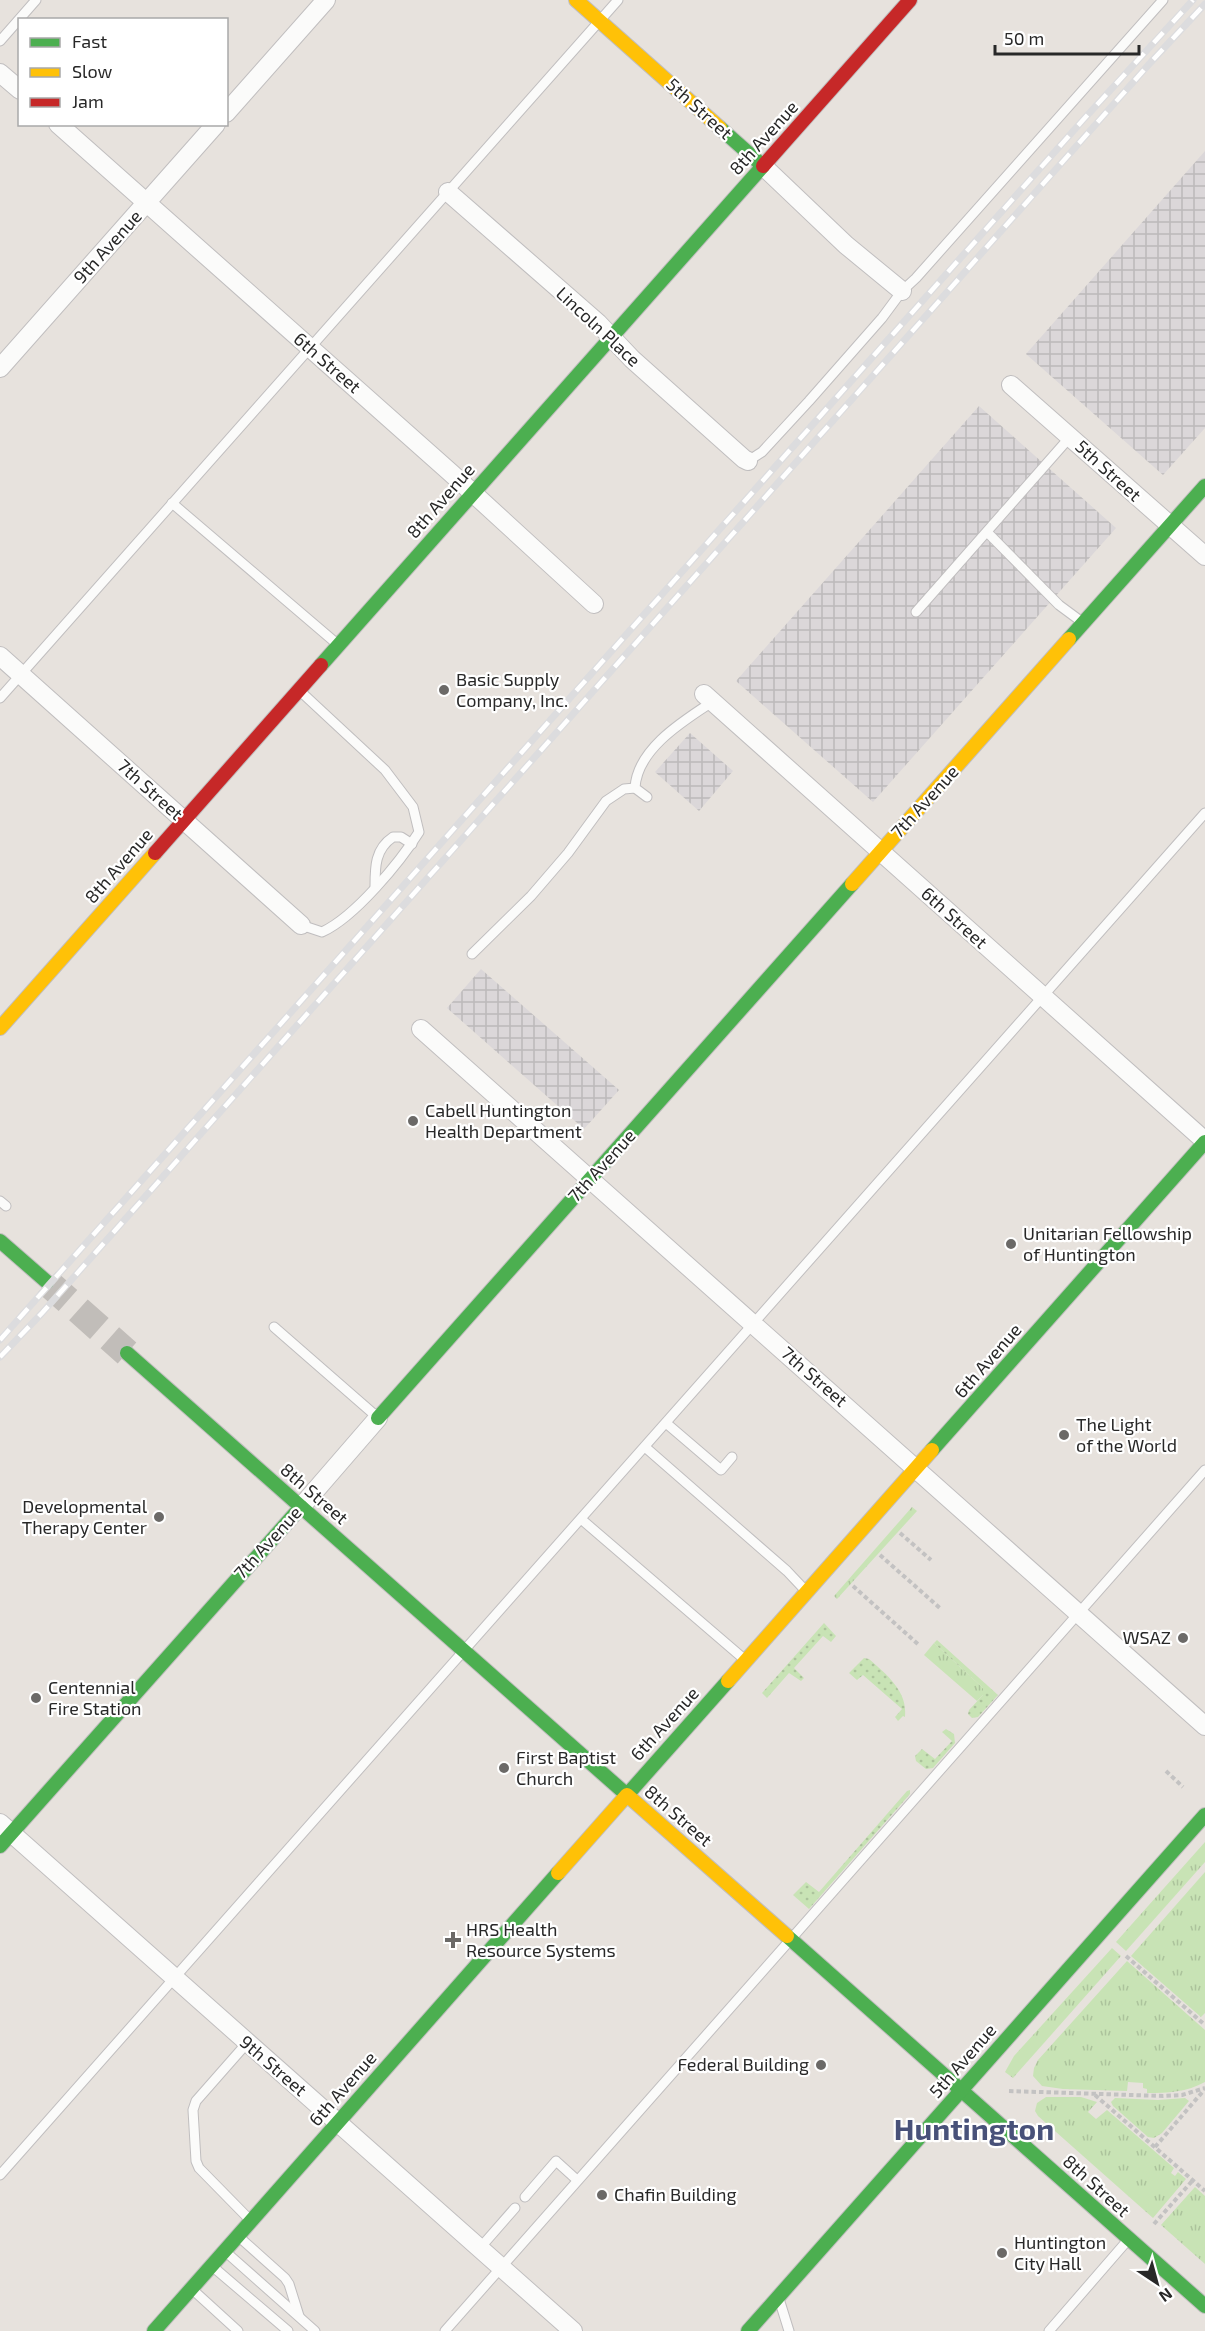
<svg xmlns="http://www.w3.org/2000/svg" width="1205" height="2331" font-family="'Exo 2',sans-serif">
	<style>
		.industrial { fill: url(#industrial-grid) }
		.grass { fill: url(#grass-tufts) }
		.garden { fill: url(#garden-dots) }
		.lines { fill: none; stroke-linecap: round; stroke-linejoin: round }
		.primary-tunnel { stroke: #c1bdb9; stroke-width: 28; stroke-dasharray: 28 14; stroke-linecap: butt }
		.lane-casing { stroke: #c0bebf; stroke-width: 11 }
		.street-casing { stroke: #c0bebf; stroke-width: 20 }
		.fast-casing { stroke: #c0bebf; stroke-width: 16 }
		.slow-casing { stroke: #c0bebf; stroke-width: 16 }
		.jam-casing { stroke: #c0bebf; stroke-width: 16 }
		.path { stroke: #c3c2c2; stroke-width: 4; stroke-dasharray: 4.5 3; stroke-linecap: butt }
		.lane { stroke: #fbfbfa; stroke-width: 9 }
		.street { stroke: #fbfbfa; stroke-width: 18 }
		.fast { stroke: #4caf50; stroke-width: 14 }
		.slow { stroke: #ffc107; stroke-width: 14 }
		.jam { stroke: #c62828; stroke-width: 14 }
		.rail-casing { stroke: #dcdcde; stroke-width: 7 }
		.rail { stroke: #fff; stroke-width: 4.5; stroke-dasharray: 14; stroke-linecap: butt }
		.poi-dot { fill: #6b6967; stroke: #fff; stroke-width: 2 }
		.labels { text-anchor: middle; stroke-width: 4.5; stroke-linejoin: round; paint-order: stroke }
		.street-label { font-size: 18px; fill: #282828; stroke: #fff }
		.poi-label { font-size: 18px; fill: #282828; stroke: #fff; text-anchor: start }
		.town-label { font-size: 30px; font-weight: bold; fill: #485179; stroke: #fff }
	</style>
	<defs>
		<pattern id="industrial-grid" width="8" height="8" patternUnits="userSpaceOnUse" patternTransform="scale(1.5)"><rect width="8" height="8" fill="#dbd7d9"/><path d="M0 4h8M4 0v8" fill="none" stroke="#bcb9ba"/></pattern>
		<pattern id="grass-tufts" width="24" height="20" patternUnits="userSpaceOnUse" patternTransform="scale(1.5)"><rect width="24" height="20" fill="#c8e3b5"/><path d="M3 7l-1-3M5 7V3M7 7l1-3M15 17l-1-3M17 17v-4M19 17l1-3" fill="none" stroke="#acc39c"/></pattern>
		<pattern id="garden-dots" width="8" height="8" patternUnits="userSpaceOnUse" patternTransform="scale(1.5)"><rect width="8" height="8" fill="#c8e3b5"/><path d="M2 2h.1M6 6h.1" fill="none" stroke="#acc39c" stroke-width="1.8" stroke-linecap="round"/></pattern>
	</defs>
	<rect width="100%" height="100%" fill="#e7e2dd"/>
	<g class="industrial">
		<polygon points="1205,151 1205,428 1163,475 1026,354"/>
		<polygon points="979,406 1116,528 873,802 736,681"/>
		<polygon points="690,733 733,771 699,811 655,772"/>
		<polygon points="481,969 619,1090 584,1129 447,1008"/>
	</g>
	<g class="grass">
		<polygon points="912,1507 917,1511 837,1599 834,1596"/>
		<polygon points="934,1643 983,1688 983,1695 977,1701 924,1655"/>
		<polygon points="1205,1842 1205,1862 1126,1951 1116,1942"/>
		<polygon points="1205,1872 1205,2013 1201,2017 1131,1956"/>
		<polygon points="1112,1948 1121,1956 1013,2078 1005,2072 1014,2056"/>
		<path d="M1127 1961 1205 2030V2082C1187 2092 1168 2093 1147 2093V2089L1143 2088V2083L1128 2082 1127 2091 1063 2089 1042 2086 1033 2076 1034 2068 1038 2060Z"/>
		<polygon points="1046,2097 1081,2097 1097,2102 1088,2112 1096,2119 1107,2110 1174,2168 1171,2173 1175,2176 1178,2172 1186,2179 1153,2218 1038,2116 1035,2111 1037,2103"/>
		<polygon points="1115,2098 1158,2100 1185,2098 1189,2101 1162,2133 1154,2138 1148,2137 1113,2106 1111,2102"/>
		<polygon points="1195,2187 1205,2196 1205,2264 1161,2225"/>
	</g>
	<g class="garden">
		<polygon points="824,1623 836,1636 831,1642 823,1636 794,1668 804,1678 801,1681 789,1673 767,1698 762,1693"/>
		<polygon points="937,1640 998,1695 978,1717 972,1718 968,1714 969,1710 983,1695 983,1688 934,1643"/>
		<path d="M864 1658 869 1659C886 1674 908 1691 905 1717L903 1716 898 1721 895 1717 902 1709 863 1675 857 1680 849 1673Z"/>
		<polygon points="946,1729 954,1734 955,1743 933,1768 926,1769 916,1761 915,1756 922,1749 935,1759 952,1741 942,1732"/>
		<polygon points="910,1790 910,1794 809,1909 793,1895 806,1882 819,1892 907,1791"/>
	</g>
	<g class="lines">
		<polyline class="primary-tunnel" points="47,1282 127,1353"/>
		<defs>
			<g id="lane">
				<polyline points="0,41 36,0"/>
				<polyline points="748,461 762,452 809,401 882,318 902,291 916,278 1163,0"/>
				<polyline points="172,503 336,643"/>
				<polyline points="987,532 1059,605 1082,622"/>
				<polyline points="916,612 1070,437"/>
				<path d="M300 691 385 770 413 807 419 832C400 862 355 917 322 932L301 925"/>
				<polyline points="0,698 618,0"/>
				<path d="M647 797 635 788C637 749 683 721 712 702"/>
				<path d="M375 886C375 867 375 849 393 837H401L412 844"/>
				<polyline points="472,954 531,896 568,853 606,801 624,789 635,788"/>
				<polyline points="0,1201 6,1206"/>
				<polyline points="274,1327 376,1416"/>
				<polyline points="666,1423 721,1470 732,1457"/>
				<polyline points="645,1447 787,1571 804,1589"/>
				<polyline points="581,1519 744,1659"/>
				<polyline points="247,2043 196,2101 193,2110 196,2161 199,2168 251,2221"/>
				<polyline points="0,2175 1205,813"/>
				<polyline points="525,2197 556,2161 577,2180"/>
				<polyline points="238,2236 285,2278 289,2284 299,2316"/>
				<polyline points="480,2248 515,2208"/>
				<polyline points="227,2253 315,2331"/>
				<polyline points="212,2266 288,2331"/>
				<polyline points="193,2290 238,2331"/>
				<polyline points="780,2302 789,2331"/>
				<polyline points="445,2331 1205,1470"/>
				<polyline points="1049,2331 1127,2241"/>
			</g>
			<g id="street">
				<polyline points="0,73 20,90"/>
				<polyline points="226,113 326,0"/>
				<polyline points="58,124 451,473 594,604"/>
				<polyline points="763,166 846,245 902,291"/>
				<polyline points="448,192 598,323 632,359 744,459 748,461"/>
				<polyline points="0,368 216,124"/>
				<polyline points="1011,385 1205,556"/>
				<polyline points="0,656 301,925"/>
				<polyline points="704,694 1205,1141"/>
				<polyline points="421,1029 1205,1726"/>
				<polyline points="301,1507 378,1418"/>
				<polyline points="0,1823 573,2331"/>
			</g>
			<g id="fast">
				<polyline points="1069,639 1205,486"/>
				<polyline points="321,665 763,166 720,128"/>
				<polyline points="0,1241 47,1282"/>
				<polyline points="127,1353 627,1795 728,1681"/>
				<polyline points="378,1418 852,884"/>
				<polyline points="932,1450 1205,1142"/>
				<polyline points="0,1846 301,1507"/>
				<polyline points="787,1936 1205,2306"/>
				<polyline points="154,2331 558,1873"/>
				<polyline points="748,2331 1205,1815"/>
			</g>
			<g id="slow">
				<polyline points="576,0 720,128"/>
				<polyline points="852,884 1069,639"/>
				<polyline points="0,1028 155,853"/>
				<polyline points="728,1681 932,1450"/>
				<polyline points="558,1873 627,1795 787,1936"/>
			</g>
			<g id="jam">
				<polyline points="763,166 910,0"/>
				<polyline points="155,853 321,665"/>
			</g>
		</defs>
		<use href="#lane" class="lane-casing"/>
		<use href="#street" class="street-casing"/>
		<use href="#fast" class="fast-casing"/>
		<use href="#slow" class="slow-casing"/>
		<use href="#jam" class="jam-casing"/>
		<g class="path">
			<polyline points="900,1533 931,1560"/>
			<polyline points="880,1555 941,1609"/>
			<polyline points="853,1586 920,1646"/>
			<polyline points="1166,1771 1183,1787"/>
			<polyline points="1126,1956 1205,2025"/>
			<polyline points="1009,2091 1163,2096 1182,2095 1205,2088"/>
			<polyline points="1095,2095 1205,2191"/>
			<polyline points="1155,2147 1205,2089"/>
			<polyline points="1154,2224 1193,2180"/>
		</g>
		<use href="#lane" class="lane"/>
		<use href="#street" class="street"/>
		<use href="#fast" class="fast"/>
		<use href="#slow" class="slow"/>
		<use href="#jam" class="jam"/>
		<defs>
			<g id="rail">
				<polyline points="0,1340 1083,120 1193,0"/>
				<polyline points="0,1357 42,1313 1151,62 1205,4"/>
			</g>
		</defs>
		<use href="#rail" class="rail-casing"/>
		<use href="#rail" class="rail"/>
	</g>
	<g class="poi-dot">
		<circle cx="444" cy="690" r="6"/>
		<circle cx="413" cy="1121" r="6"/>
		<circle cx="1011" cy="1244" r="6"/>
		<circle cx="1064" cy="1435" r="6"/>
		<circle cx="159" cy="1517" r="6"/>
		<circle cx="1183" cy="1638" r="6"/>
		<circle cx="36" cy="1698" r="6"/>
		<circle cx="504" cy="1768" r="6"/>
		<path d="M450 1931h6v6h6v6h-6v6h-6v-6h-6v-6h6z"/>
		<circle cx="821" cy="2065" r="6"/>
		<circle cx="602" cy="2195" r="6"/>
		<circle cx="1002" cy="2253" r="6"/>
	</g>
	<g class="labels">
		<g class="street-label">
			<text transform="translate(699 109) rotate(42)" y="6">5th Street</text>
			<text transform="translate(764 138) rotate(-48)" y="6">8th Avenue</text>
			<text transform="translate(108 247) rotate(-48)" y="6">9th Avenue</text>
			<text transform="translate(598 327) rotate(43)" y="6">Lincoln Place</text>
			<text transform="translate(327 363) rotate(41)" y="6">6th Street</text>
			<text transform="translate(1108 471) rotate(42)" y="6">5th Street</text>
			<text transform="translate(441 501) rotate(-49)" y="6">8th Avenue</text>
			<text transform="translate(150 790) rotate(42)" y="6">7th Street</text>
			<text transform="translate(925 802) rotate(-48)" y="6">7th Avenue</text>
			<text transform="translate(119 866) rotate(-49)" y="6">8th Avenue</text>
			<text transform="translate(954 918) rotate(42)" y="6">6th Street</text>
			<text transform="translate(602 1166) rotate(-48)" y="6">7th Avenue</text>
			<text transform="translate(988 1361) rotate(-49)" y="6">6th Avenue</text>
			<text transform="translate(814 1377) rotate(41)" y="6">7th Street</text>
			<text transform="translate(314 1494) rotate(41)" y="6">8th Street</text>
			<text transform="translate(268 1543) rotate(-48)" y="6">7th Avenue</text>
			<text transform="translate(665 1724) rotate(-48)" y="6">6th Avenue</text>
			<text transform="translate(678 1816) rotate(41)" y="6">8th Street</text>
			<text transform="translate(963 2061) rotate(-49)" y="6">5th Avenue</text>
			<text transform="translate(273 2066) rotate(41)" y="6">9th Street</text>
			<text transform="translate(343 2089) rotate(-49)" y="6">6th Avenue</text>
			<text transform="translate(1096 2186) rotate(42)" y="6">8th Street</text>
		</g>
		<g class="poi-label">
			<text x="456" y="686">Basic Supply<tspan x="456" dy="21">Company, Inc.</tspan></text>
			<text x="425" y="1117">Cabell Huntington<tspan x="425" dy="21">Health Department</tspan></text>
			<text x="1023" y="1240">Unitarian Fellowship<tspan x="1023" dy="21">of Huntington</tspan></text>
			<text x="1076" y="1431">The Light<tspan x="1076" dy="21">of the World</tspan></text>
			<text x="147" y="1513" text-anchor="end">Developmental<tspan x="147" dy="21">Therapy Center</tspan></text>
			<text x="1171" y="1644" text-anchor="end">WSAZ</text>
			<text x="48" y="1694">Centennial<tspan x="48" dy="21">Fire Station</tspan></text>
			<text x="516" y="1764">First Baptist<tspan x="516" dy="21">Church</tspan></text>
			<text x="466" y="1936">HRS Health<tspan x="466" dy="21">Resource Systems</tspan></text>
			<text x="809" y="2071" text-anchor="end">Federal Building</text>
			<text x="614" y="2201">Chafin Building</text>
			<text x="1014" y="2249">Huntington<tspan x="1014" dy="21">City Hall</tspan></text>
		</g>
		<g class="town-label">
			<text x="974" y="2140">Huntington</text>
		</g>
	</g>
	<rect x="18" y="18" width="210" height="108" fill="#ffffff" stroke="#a9a9a9" stroke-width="1.5"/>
	<rect x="30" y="38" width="30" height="9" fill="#4caf50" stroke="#a9a9a9" stroke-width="1.5"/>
	<text x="72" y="48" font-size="18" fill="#282828">Fast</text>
	<rect x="30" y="68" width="30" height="9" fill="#ffc107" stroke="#a9a9a9" stroke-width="1.5"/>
	<text x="72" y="78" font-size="18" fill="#282828">Slow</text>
	<rect x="30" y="98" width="30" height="9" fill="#c62828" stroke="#a9a9a9" stroke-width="1.5"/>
	<text x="72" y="108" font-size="18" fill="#282828">Jam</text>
	<g transform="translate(1157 2283) rotate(144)" stroke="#ffffff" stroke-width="4.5" paint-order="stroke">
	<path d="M0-4.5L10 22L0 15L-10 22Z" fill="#282828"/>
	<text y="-9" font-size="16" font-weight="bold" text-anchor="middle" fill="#282828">N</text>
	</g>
	<path d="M995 45v9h144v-9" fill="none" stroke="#282828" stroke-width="3"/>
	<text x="1004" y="45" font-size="18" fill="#282828" stroke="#ffffff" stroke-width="4.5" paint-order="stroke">50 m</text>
</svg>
